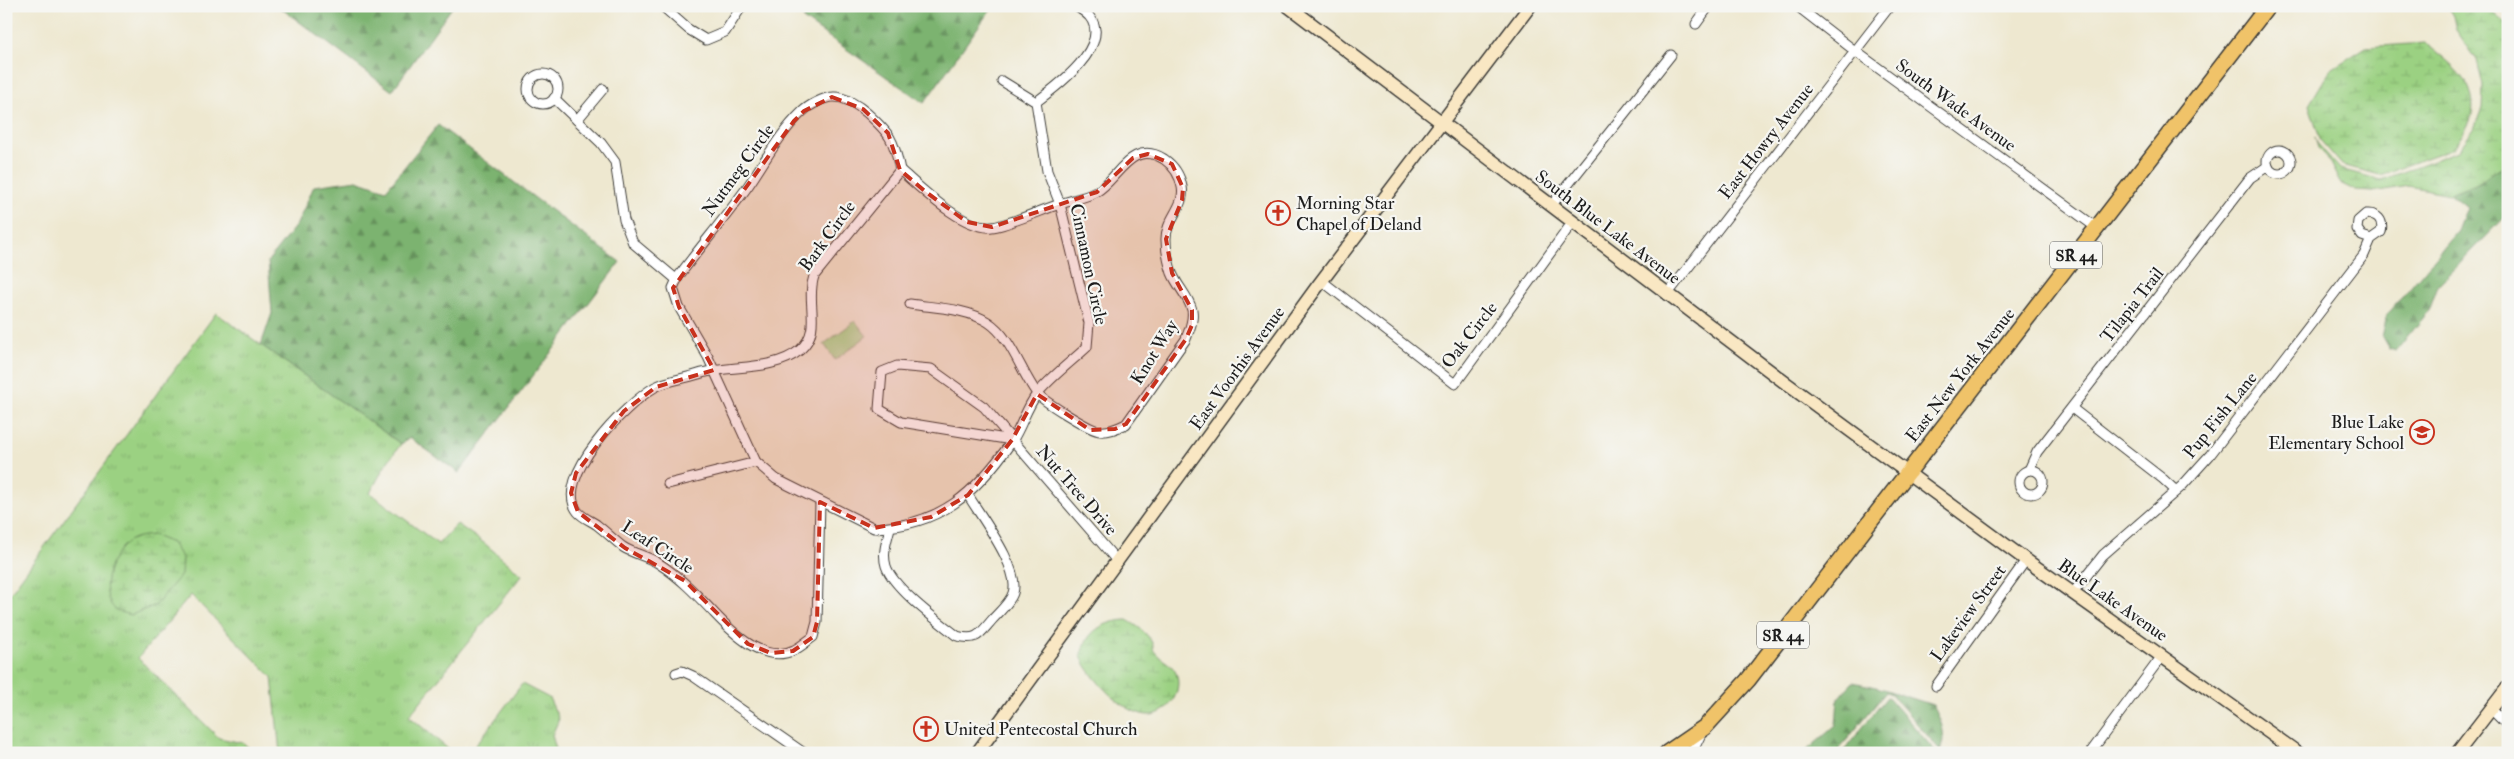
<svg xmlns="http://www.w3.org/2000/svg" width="2514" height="759" font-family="'IM FELL Double Pica',serif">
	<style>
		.grass { fill: url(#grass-tufts); stroke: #5c764f }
		.forest { fill: url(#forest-firs); stroke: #4c6846 }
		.wetland { fill: url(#wetland-marsh); stroke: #5c764f }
		.pitch { fill: #9bd182; stroke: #5c764f }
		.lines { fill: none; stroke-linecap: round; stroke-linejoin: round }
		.street-casing { stroke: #3c3b37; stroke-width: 11 }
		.secondary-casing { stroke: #3c3b37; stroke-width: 15 }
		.primary-casing { stroke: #3c3b37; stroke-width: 18 }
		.street { stroke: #fff; stroke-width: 9 }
		.secondary { stroke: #f9e7c3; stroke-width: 12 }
		.primary { stroke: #f0c369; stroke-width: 15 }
		.marked { fill: #c8321e; fill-opacity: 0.2; stroke: #c8321e; stroke-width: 4; stroke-dasharray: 10 6; stroke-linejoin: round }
		.labels { text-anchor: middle; stroke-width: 4.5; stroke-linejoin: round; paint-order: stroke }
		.shield { fill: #f6f6f2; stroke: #5d5d5c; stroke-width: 1 }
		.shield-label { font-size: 16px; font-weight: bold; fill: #1c1c1c }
		.street-label { font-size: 18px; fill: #1c1c1c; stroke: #f6f6f2 }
		.poi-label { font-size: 18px; fill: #1c1c1c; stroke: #f6f6f2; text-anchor: start }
	</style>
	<defs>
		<pattern id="grass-tufts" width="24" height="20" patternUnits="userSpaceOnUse" patternTransform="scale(1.25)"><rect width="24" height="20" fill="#9bd182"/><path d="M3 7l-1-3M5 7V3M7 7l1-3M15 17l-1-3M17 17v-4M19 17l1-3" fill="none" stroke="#85b370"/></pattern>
		<pattern id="forest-firs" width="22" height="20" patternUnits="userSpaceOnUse" patternTransform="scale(1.25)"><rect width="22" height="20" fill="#7cb370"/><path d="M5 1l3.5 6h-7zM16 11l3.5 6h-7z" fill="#65915b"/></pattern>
		<pattern id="wetland-marsh" width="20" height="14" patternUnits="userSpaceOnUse" patternTransform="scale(1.25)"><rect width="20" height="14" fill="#9bd182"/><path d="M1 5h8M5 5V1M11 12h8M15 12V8" fill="none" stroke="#85b370"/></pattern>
	</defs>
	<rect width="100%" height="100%" fill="#f6f6f2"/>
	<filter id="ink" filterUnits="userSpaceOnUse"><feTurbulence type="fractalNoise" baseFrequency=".02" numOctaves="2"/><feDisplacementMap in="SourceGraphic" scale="10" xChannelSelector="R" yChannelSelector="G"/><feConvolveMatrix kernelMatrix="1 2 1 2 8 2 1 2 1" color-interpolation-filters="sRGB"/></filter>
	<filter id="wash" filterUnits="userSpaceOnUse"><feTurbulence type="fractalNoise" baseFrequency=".0096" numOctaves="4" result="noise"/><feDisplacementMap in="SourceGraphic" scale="20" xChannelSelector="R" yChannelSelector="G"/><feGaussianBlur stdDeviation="1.12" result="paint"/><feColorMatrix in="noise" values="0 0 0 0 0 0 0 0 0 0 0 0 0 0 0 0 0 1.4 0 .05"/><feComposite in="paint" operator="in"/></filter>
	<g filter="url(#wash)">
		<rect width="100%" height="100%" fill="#eee8d0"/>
		<g class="grass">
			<polygon points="216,313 401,444 386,464 370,493 438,544 457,524 484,543 522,575 409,716 453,753 280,753 272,677 191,595 138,658 219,738 243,743 255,753 6,753 6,599"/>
			<polygon points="522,684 549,698 559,719 552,735 557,753 470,753"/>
		</g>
		<g class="forest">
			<polygon points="278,6 453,6 392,91"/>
			<polygon points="813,6 993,6 924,103 803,19"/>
			<polygon points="438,125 620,262 459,473 410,438 401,444 261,345 272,313 268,261 297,224 314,186 357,180 386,190"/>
			<polygon points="2508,162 2508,214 2438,286 2429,311 2396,351 2389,349 2382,337 2387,315 2458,231 2467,208 2450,194 2478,183"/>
			<path d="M1853 682 1880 688 1933 705C1940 720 1948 733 1940 750L1891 694 1886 692 1836 753H1804L1836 725 1838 698Z"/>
			<polygon points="1887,697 1888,697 1937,753 1842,753"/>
		</g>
		<g class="wetland">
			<polygon points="2447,6 2487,6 2508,24 2508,162 2478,183 2450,194 2408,186 2373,192 2356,191 2340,183 2327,157 2318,148 2315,137 2317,143 2340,169 2381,180 2458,151 2474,129 2482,108 2483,86 2477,60 2456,30 2453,16"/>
			<path d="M2425 43C2449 62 2483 85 2470 121 2466 130 2459 139 2454 148L2380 175 2342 165 2321 141 2309 105 2330 70 2366 47Z"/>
			<path d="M153 535 172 543 182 558 181 575 156 605 131 615C127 614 120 612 116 610 95 593 112 547 133 539 139 536 147 536 153 535Z"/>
			<path d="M1127 620C1136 625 1148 633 1152 643 1154 647 1152 650 1156 653 1161 660 1171 663 1175 671 1184 688 1171 713 1151 715 1126 717 1089 677 1081 656 1086 631 1104 621 1127 620Z"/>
		</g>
		<polygon class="pitch" points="855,321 867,336 835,360 824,344"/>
	</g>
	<g filter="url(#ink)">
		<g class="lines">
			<defs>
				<g id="street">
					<polyline points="662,6 688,29 706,40 725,32 742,6"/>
					<polyline points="1797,6 1855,51 2097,228"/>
					<polyline points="1696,24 1709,6"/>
					<circle cx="543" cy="89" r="15"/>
					<polyline points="554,98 601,143 615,162 624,220 633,243 677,280"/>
					<path d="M1036 102C1055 88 1114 45 1089 16 1085 12 1080 9 1076 6"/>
					<polyline points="577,120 603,89"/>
					<circle cx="2279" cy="162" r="12"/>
					<path d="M900 170C894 139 890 134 867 113 859 106 844 96 833 97 824 97 808 106 802 112 780 133 765 161 748 186 726 217 701 246 678 277L673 288 679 307 708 357 756 462 776 479 874 528C940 526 976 493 1012 441 1022 426 1026 408 1037 394 1051 377 1071 362 1087 347L1089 323 1060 204 1047 171 1036 102 1002 81"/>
					<polyline points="1551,206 1671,55"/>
					<polyline points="1322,281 1455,384 1572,223"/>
					<polyline points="1667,295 1890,6"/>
					<polyline points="2073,409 2163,479 2176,491"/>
					<polyline points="1012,440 901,422 879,409 882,372 897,366 931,369 984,407 1118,562"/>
					<circle cx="2031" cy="482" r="12"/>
					<polyline points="2029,470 2037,452 2250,178 2268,166"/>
					<polyline points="668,484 756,462"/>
					<path d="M820 502 817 622 813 637C807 641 801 647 794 650 764 665 732 632 714 613 696 594 680 577 658 563 647 556 634 554 623 547 614 540 606 532 597 525 592 521 583 518 578 512 551 479 627 403 655 387 668 380 688 378 702 373 732 365 775 371 800 350 823 329 805 303 814 276L900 170C921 188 963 230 992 227 1006 226 1044 209 1060 204 1071 200 1085 198 1096 192 1117 181 1131 138 1164 159 1174 166 1180 175 1182 187 1186 206 1165 220 1166 240 1166 250 1169 264 1172 273 1177 286 1189 297 1192 310 1194 321 1189 330 1186 339L1126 424C1118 428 1109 432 1100 431 1091 431 1041 400 1036 392 1020 370 1011 337 988 322 966 308 936 308 910 304"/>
					<path d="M890 528C887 540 882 553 886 566 893 588 938 621 957 636 977 641 979 635 992 620 998 613 1010 603 1013 593 1021 569 981 517 968 495"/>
					<path d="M2073 593 2103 555 2182 486 2210 455 2364 255 2371 239 2381 232C2384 220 2377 213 2366 214L2358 221 2357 229 2362 236 2371 239"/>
					<polyline points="676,673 682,671 693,676 804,753"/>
					<polyline points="1936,686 2026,560"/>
					<polyline points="2491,709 2508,726"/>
					<polyline points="1692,753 1702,732"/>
					<polyline points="2090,753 2162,656"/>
				</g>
				<g id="secondary">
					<polyline points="1288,6 1783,381 2026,560 2298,753"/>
					<polyline points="977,753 1317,287 1530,6"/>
					<polyline points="2457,753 2508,687"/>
				</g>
				<polyline id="primary" points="1667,753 1705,727 1748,680 2268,6"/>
			</defs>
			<use href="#street" class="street-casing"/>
			<use href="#secondary" class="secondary-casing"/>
			<use href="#primary" class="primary-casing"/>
			<use href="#street" class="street"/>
			<use href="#secondary" class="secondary"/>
			<use href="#primary" class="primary"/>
		</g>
	</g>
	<path class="marked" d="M832 97 863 109 888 133 900 170 926 192 967 222 992 227 1097 192 1133 158 1148 154 1172 164 1183 188 1182 200 1166 239 1172 273 1192 310V325L1186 339 1126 424 1115 429 1090 430 1037 394 1012 440 968 495 931 517 874 528 820 502 817 622 813 637 793 651 771 653 748 644 685 581 625 548 578 512 571 493 576 473 624 411 656 387 714 370 679 307 673 288 794 121 804 111Z"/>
	<defs>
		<symbol id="church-ring" viewBox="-11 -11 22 22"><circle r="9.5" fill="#f6f6f2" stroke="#c8321e" stroke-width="1.5"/><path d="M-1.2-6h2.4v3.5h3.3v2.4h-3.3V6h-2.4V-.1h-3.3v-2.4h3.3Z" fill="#c8321e"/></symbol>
		<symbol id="school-ring" viewBox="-11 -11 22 22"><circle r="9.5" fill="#f6f6f2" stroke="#c8321e" stroke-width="1.5"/><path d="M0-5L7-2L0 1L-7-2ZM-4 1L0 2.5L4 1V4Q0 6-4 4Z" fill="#c8321e"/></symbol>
	</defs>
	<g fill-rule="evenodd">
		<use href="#church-ring" x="1264" y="199" width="28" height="28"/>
		<use href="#school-ring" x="2408" y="418" width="28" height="28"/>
		<use href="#church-ring" x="912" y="715" width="28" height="28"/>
	</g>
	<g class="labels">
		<g class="shield">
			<rect x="2050" y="241.5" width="52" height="27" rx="4"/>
			<rect x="1757" y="621.5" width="52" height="27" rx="4"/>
		</g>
		<g class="shield-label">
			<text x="2076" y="261">SR 44</text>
			<text x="1783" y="641">SR 44</text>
		</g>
		<g class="street-label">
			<text transform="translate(1956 105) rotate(36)" y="6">South Wade Avenue</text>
			<text transform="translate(1766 141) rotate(-52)" y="6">East Howry Avenue</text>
			<text transform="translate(738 170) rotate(-54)" y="6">Nutmeg Circle</text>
			<text transform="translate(1608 227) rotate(37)" y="6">South Blue Lake Avenue</text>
			<text transform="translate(827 236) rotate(-54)" y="6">Bark Circle</text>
			<text transform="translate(1089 264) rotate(78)" y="6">Cinnamon Circle</text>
			<text transform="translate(2132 305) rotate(-52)" y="6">Tilapia Trail</text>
			<text transform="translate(1469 335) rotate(-52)" y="6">Oak Circle</text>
			<text transform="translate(1154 352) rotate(-58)" y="6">Knot Way</text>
			<text transform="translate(1237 368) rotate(-54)" y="6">East Voorhis Avenue</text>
			<text transform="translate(1960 375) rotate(-52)" y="6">East New York Avenue</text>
			<text transform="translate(2220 415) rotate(-51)" y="6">Pup Fish Lane</text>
			<text transform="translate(1077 490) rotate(49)" y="6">Nut Tree Drive</text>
			<text transform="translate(658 547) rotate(33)" y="6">Leaf Circle</text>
			<text transform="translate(2113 600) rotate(35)" y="6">Blue Lake Avenue</text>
			<text transform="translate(1968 613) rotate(-54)" y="6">Lakeview Street</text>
		</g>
		<g class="poi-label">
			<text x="1296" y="209">Morning Star<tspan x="1296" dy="21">Chapel of Deland</tspan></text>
			<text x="2404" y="428" text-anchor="end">Blue Lake<tspan x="2404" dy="21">Elementary School</tspan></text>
			<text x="944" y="735">United Pentecostal Church</text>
		</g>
	</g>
	<rect width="2514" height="759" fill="none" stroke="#f6f6f2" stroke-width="25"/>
</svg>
